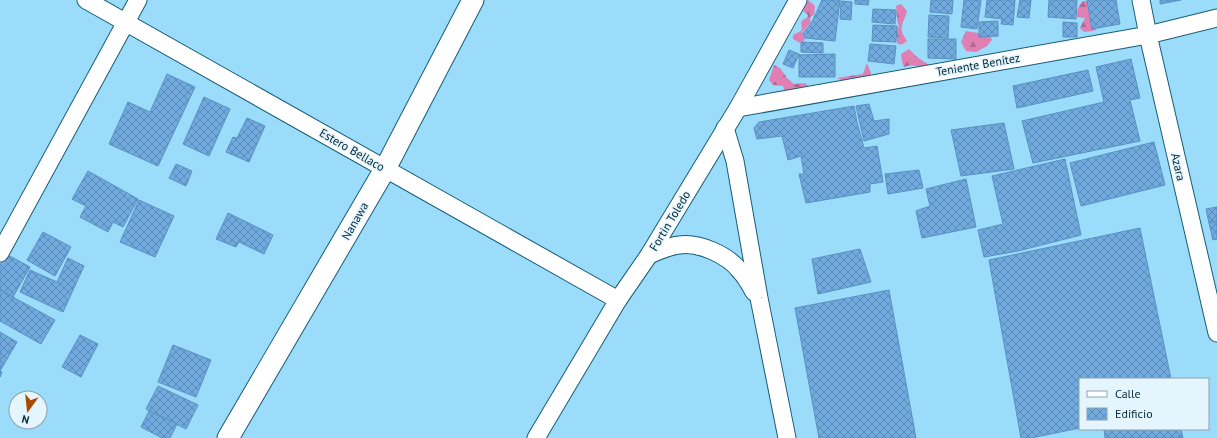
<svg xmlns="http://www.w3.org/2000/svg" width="1217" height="438" font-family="'PT Sans',sans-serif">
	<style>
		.forest { fill: url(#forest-firs) }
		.building { fill: url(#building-cross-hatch); stroke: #5890c3 }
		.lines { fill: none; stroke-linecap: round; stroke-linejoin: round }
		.minor-casing { stroke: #175d77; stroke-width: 19 }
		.tertiary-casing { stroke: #175d77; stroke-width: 23 }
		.minor { stroke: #fff; stroke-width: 17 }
		.tertiary { stroke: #fff; stroke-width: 21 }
		.labels { text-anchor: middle; stroke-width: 3; stroke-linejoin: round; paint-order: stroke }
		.street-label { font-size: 12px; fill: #032a38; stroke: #e5f5fd }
	</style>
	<defs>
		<pattern id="forest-firs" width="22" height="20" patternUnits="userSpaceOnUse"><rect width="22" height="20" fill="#e07fb3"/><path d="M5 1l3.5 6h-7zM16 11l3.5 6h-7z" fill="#b36893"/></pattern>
		<pattern id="building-cross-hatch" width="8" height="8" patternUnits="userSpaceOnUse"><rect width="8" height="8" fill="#71aade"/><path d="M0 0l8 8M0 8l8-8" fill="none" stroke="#5b8bb5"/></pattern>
	</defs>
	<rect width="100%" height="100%" fill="#9adcfa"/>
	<g class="forest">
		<polygon points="808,0 815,6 814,15 811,16 810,19 811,22 802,32 805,40 800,43 793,39 793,35 801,31 802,28 801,22 804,19 807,18 808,15 803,11"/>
		<path d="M1083 1H1087L1092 12 1096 30 1093 31 1084 32 1080 28 1085 18 1077 17C1077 9 1078 6 1083 1Z"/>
		<path d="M901 4 907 11C906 18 900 24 902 32 903 35 905 38 907 41 903 44 901 46 897 43V29L899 26C896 19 897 12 896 6Z"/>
		<polygon points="966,31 990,35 992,40 987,46 976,52 966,51 961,42"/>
		<path d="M909 49 917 57 929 65 921 68C914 65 911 65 904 67L902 62 901 54Z"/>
		<polygon points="867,63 871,73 870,80 845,82 837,78 863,74"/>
		<polygon points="774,65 780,68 787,78 794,84 805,83 816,92 785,93 783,86 773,85 769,80"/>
	</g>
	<g class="building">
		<polygon points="822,0 840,0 835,41 805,38 803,33 812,22"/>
		<polygon points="855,0 869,0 868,5 855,4"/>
		<polygon points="931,0 953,0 952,14 930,12"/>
		<polygon points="964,0 981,0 977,29 961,27"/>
		<polygon points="987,0 1015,0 1013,25 1001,24 1002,19 985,17"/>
		<polygon points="1020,0 1031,0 1029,18 1017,17"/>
		<polygon points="1049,0 1077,0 1076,19 1048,17"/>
		<polygon points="1087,0 1116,0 1120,24 1092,29"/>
		<polygon points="1160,0 1181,0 1160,4"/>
		<polygon points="841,1 852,2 851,20 840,19"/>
		<polygon points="873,9 896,10 895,24 872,22"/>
		<polygon points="929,15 949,16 948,38 928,37"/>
		<polygon points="998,21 998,36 979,37 979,22"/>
		<polygon points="1063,22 1077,23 1077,37 1063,37"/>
		<polygon points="873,25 897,26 896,42 872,41"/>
		<polygon points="928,39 956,39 956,59 928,58"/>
		<polygon points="801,42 823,43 823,53 801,52"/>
		<polygon points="870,44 896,46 894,64 868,61"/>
		<polygon points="789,50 799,54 793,68 783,64"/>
		<polygon points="835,54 835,77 799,77 799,55"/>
		<polygon points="1131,59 1140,98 1130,100 1140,141 1033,163 1022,121 1104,102 1096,67"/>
		<polygon points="1088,70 1093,91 1017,108 1013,86"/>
		<polygon points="167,74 195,87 158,166 109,144 128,102 150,112"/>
		<polygon points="204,97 230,109 209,156 183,144"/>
		<polygon points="869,104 874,121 889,119 889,134 864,141 856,106"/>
		<polygon points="854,106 857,122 864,148 877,146 883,182 870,184 870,192 806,203 799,174 804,174 801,156 788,160 782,136 757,139 754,128 759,122"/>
		<polygon points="247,118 265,126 249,162 226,152 233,137 237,138"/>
		<polygon points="1004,123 1014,169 961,176 951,130"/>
		<polygon points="1154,142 1165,185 1081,206 1070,163"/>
		<polygon points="1065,159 1081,235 1018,251 984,257 978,230 1003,224 992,176"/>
		<polygon points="176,164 192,171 186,186 169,178"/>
		<polygon points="919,170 923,188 888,194 885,174"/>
		<polygon points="88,171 138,199 123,227 113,222 108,232 80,217 86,206 72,199"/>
		<polygon points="966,179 976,227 922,238 916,211 930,206 926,189"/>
		<polygon points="139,200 174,216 155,257 120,242"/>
		<polygon points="1217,207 1217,221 1209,223 1206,209"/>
		<polygon points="228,213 273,235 264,254 239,242 236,247 216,239"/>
		<polygon points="1217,221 1217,239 1213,240 1209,223"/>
		<polygon points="1140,228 1171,379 1080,379 1080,428 1031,438 1021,438 989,260"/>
		<polygon points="43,232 71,247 55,276 27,260"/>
		<polygon points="860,249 871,282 818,294 812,259"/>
		<polygon points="6,254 30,267 13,297 0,289 0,265"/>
		<polygon points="68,258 84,266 63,312 20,292 30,270 57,282"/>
		<polygon points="0,290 55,320 41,344 0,321"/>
		<polygon points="889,290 916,438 819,438 795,308"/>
		<polygon points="0,332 17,342 0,371 2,372 0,377"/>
		<polygon points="80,335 98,344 81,377 62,367"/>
		<polygon points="173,345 211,360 196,397 158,382"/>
		<polygon points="158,386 198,405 186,429 146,409"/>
		<polygon points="149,411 177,424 170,438 162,438 141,427"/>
		<polygon points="1104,429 1181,429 1183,438 1105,438"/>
	</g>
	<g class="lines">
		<defs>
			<g id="minor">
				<polyline points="86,0 618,300"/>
				<polyline points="1141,0 1148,35 1217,333"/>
				<polyline points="738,108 1148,35 1217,18"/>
				<polyline points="725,128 735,161 759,298 787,438"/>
				<polyline points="0,253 138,0"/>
				<path d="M649 255C659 251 669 246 679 245 699 242 728 255 740 271 746 277 750 285 754 292"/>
				<polyline points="536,438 618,300 649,255 738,108 798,0"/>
			</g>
			<polyline id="tertiary" points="228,438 385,169 473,0"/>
		</defs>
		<use href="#minor" class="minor-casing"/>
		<use href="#tertiary" class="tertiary-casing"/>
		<use href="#minor" class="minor"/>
		<use href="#tertiary" class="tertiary"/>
	</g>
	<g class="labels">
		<g class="street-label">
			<text transform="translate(978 65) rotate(-10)" y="4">Teniente Benítez</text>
			<text transform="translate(352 150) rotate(30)" y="4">Estero Bellaco</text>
			<text transform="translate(1178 167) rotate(77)" y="4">Azara</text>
			<text transform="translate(355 221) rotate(-60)" y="4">Nanawa</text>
			<text transform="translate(670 221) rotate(-59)" y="4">Fortin Toledo</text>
		</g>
	</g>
	<rect x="1079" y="378" width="130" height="52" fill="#e5f5fd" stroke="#8ba4ae"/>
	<rect x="1087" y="391" width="20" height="6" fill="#ffffff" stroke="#8ba4ae"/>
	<text x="1115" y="398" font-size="12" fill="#032a38">Calle</text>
	<rect x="1087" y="408" width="20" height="12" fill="url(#building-cross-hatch)" stroke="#8ba4ae"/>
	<text x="1115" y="418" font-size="12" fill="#032a38">Edificio</text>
	<g transform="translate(28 410) rotate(195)"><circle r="19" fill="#e5f5fd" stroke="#8ba4ae"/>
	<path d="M0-3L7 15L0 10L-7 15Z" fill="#aa4a01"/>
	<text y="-6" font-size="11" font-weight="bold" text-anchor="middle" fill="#032a38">N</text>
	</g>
</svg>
